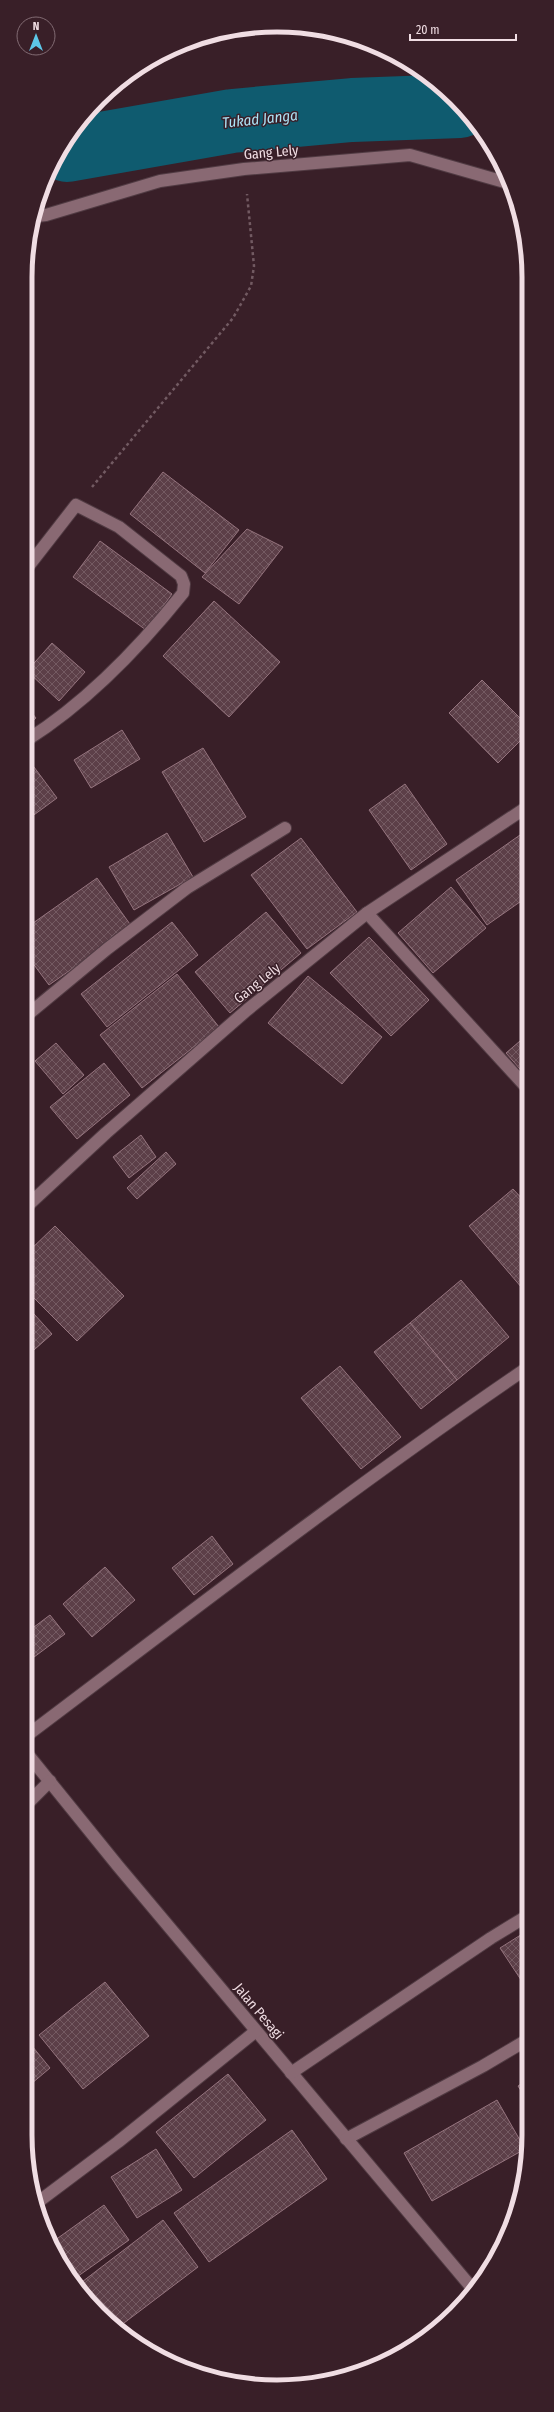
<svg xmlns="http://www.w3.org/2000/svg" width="554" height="2412" font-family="'Fira Sans Condensed',sans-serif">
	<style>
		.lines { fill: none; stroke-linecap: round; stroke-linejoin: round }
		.river { stroke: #0f5b6f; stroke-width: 64 }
		.building { fill: url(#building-cross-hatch); stroke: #95747e }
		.minor-casing { stroke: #513b43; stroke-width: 14 }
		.path { stroke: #725a62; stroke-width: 2.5; stroke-dasharray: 3 3; stroke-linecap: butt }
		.minor { stroke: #896973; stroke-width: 12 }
		.labels { text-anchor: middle; stroke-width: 3; stroke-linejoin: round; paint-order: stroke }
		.street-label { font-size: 14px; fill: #f0dde3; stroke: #391f28 }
		.water-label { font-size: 15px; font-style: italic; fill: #abe2f5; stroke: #391f28 }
		.rim { fill: none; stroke: #f0dde3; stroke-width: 5 }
	</style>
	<defs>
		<pattern id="building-cross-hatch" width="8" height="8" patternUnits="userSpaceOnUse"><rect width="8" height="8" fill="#5c3f48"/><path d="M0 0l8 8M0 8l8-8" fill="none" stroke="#745a62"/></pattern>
	</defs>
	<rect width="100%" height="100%" fill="#391f28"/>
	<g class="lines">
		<polyline class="river" points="61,148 67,150 232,121 352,110 460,106"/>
	</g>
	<g class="building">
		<polygon points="163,472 239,530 205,573 130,514"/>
		<polygon points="247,529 283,547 239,604 202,577"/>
		<polygon points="100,541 172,594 146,630 73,577"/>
		<polygon points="214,601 280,662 229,717 163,656"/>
		<polygon points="52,643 85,672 59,701 27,671"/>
		<polygon points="482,680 527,725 527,734 498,763 449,713"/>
		<polygon points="27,707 36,718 27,726"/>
		<polygon points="122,730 140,759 91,788 74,760"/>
		<polygon points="203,748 246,817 204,842 162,772"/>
		<polygon points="31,763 57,798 27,820 27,766"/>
		<polygon points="405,784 447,844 411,870 369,810"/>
		<polygon points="167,833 193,877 134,910 109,867"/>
		<polygon points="520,835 527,845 527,897 487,925 456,880"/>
		<polygon points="301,838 357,912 307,949 251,875"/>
		<polygon points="97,878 132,927 49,985 26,954 26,928"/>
		<polygon points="451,887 486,928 433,973 398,933"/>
		<polygon points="266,912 301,953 230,1013 195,972"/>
		<polygon points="172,922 198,955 107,1027 81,994"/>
		<polygon points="369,937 429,1000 391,1036 330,973"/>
		<polygon points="177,974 219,1027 142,1088 100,1035"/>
		<polygon points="308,976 382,1037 342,1084 268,1023"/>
		<polygon points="527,1035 527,1077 506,1053"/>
		<polygon points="56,1043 84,1075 63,1094 35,1061"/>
		<polygon points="104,1063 130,1095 77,1139 50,1107"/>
		<polygon points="141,1135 156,1157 129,1178 113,1157"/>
		<polygon points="166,1152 176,1164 137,1199 127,1188"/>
		<polygon points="513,1189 527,1204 527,1284 522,1288 469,1226"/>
		<polygon points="55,1226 124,1296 77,1341 26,1290 26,1254"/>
		<polygon points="461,1280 509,1337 457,1380 410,1323"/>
		<polygon points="26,1305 52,1334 26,1357"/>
		<polygon points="410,1323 457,1380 421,1409 374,1352"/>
		<polygon points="340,1366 401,1437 361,1469 301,1398"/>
		<polygon points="212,1536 233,1564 194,1595 172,1568"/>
		<polygon points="105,1567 135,1600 92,1637 63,1604"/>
		<polygon points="50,1615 65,1634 26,1663 26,1633"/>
		<polygon points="527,1931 527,1989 500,1948"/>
		<polygon points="105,1982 149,2036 83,2089 39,2035"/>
		<polygon points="28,2041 50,2068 25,2089 25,2043"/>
		<polygon points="228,2074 266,2120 194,2178 156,2132"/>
		<polygon points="527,2080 527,2100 518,2086"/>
		<polygon points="497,2100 525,2149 432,2201 404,2153"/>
		<polygon points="292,2130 327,2179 209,2262 174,2213"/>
		<polygon points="156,2149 182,2190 137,2218 111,2177"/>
		<polygon points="104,2205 129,2240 74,2279 51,2243"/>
		<polygon points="163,2220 198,2267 120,2326 88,2301 78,2285"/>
	</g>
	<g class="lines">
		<defs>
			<g id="minor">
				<polyline points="37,216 46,215 160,181 244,169 410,155 508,183"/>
				<path d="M27 740C87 702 139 648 183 593L184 584 181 576 119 527 76 505 27 568"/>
				<polyline points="367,913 527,1088"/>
				<polyline points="26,1016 107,949 187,888 285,828"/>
				<polyline points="26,1207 106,1133 247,1010 367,913 527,807"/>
				<path d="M25 1737C191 1612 355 1485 527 1368"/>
				<polyline points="25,1751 118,1866 472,2288"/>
				<polyline points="25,1806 50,1781"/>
				<polyline points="291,2073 491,1938 527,1916"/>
				<polyline points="346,2139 483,2066 527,2040"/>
				<polyline points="38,2202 118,2142 256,2031"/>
			</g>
		</defs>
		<use href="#minor" class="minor-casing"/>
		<polyline class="path" points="92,487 233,318 251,286 254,266 247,194"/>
		<use href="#minor" class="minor"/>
	</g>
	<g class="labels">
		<g class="street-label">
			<text transform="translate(271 152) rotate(-5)" y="5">Gang Lely</text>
			<text transform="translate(257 983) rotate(-39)" y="5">Gang Lely</text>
			<text transform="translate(259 2011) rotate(50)" y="5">Jalan Pesagi</text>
		</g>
		<g class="water-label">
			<text transform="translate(260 119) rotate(-6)" y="5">Tukad Janga</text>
		</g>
	</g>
	<path d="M0 0H554V2412H0ZM277 32H277A245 245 0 0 1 522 277V2135A245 245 0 0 1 277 2380H277A245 245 0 0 1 32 2135V277A245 245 0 0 1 277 32Z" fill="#391f28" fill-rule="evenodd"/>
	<path class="rim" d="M277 32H277A245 245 0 0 1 522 277V2135A245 245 0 0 1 277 2380H277A245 245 0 0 1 32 2135V277A245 245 0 0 1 277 32Z"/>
	<g transform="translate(36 36)"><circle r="19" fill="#391f28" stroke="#826b73"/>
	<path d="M0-3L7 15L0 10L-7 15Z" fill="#5dc7e8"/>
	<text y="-6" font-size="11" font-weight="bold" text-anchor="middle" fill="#f0dde3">N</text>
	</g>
	<path d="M410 34v6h106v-6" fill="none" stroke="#f0dde3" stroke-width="2"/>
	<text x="416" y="34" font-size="12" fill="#f0dde3" stroke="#391f28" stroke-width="3" paint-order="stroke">20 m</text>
</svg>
